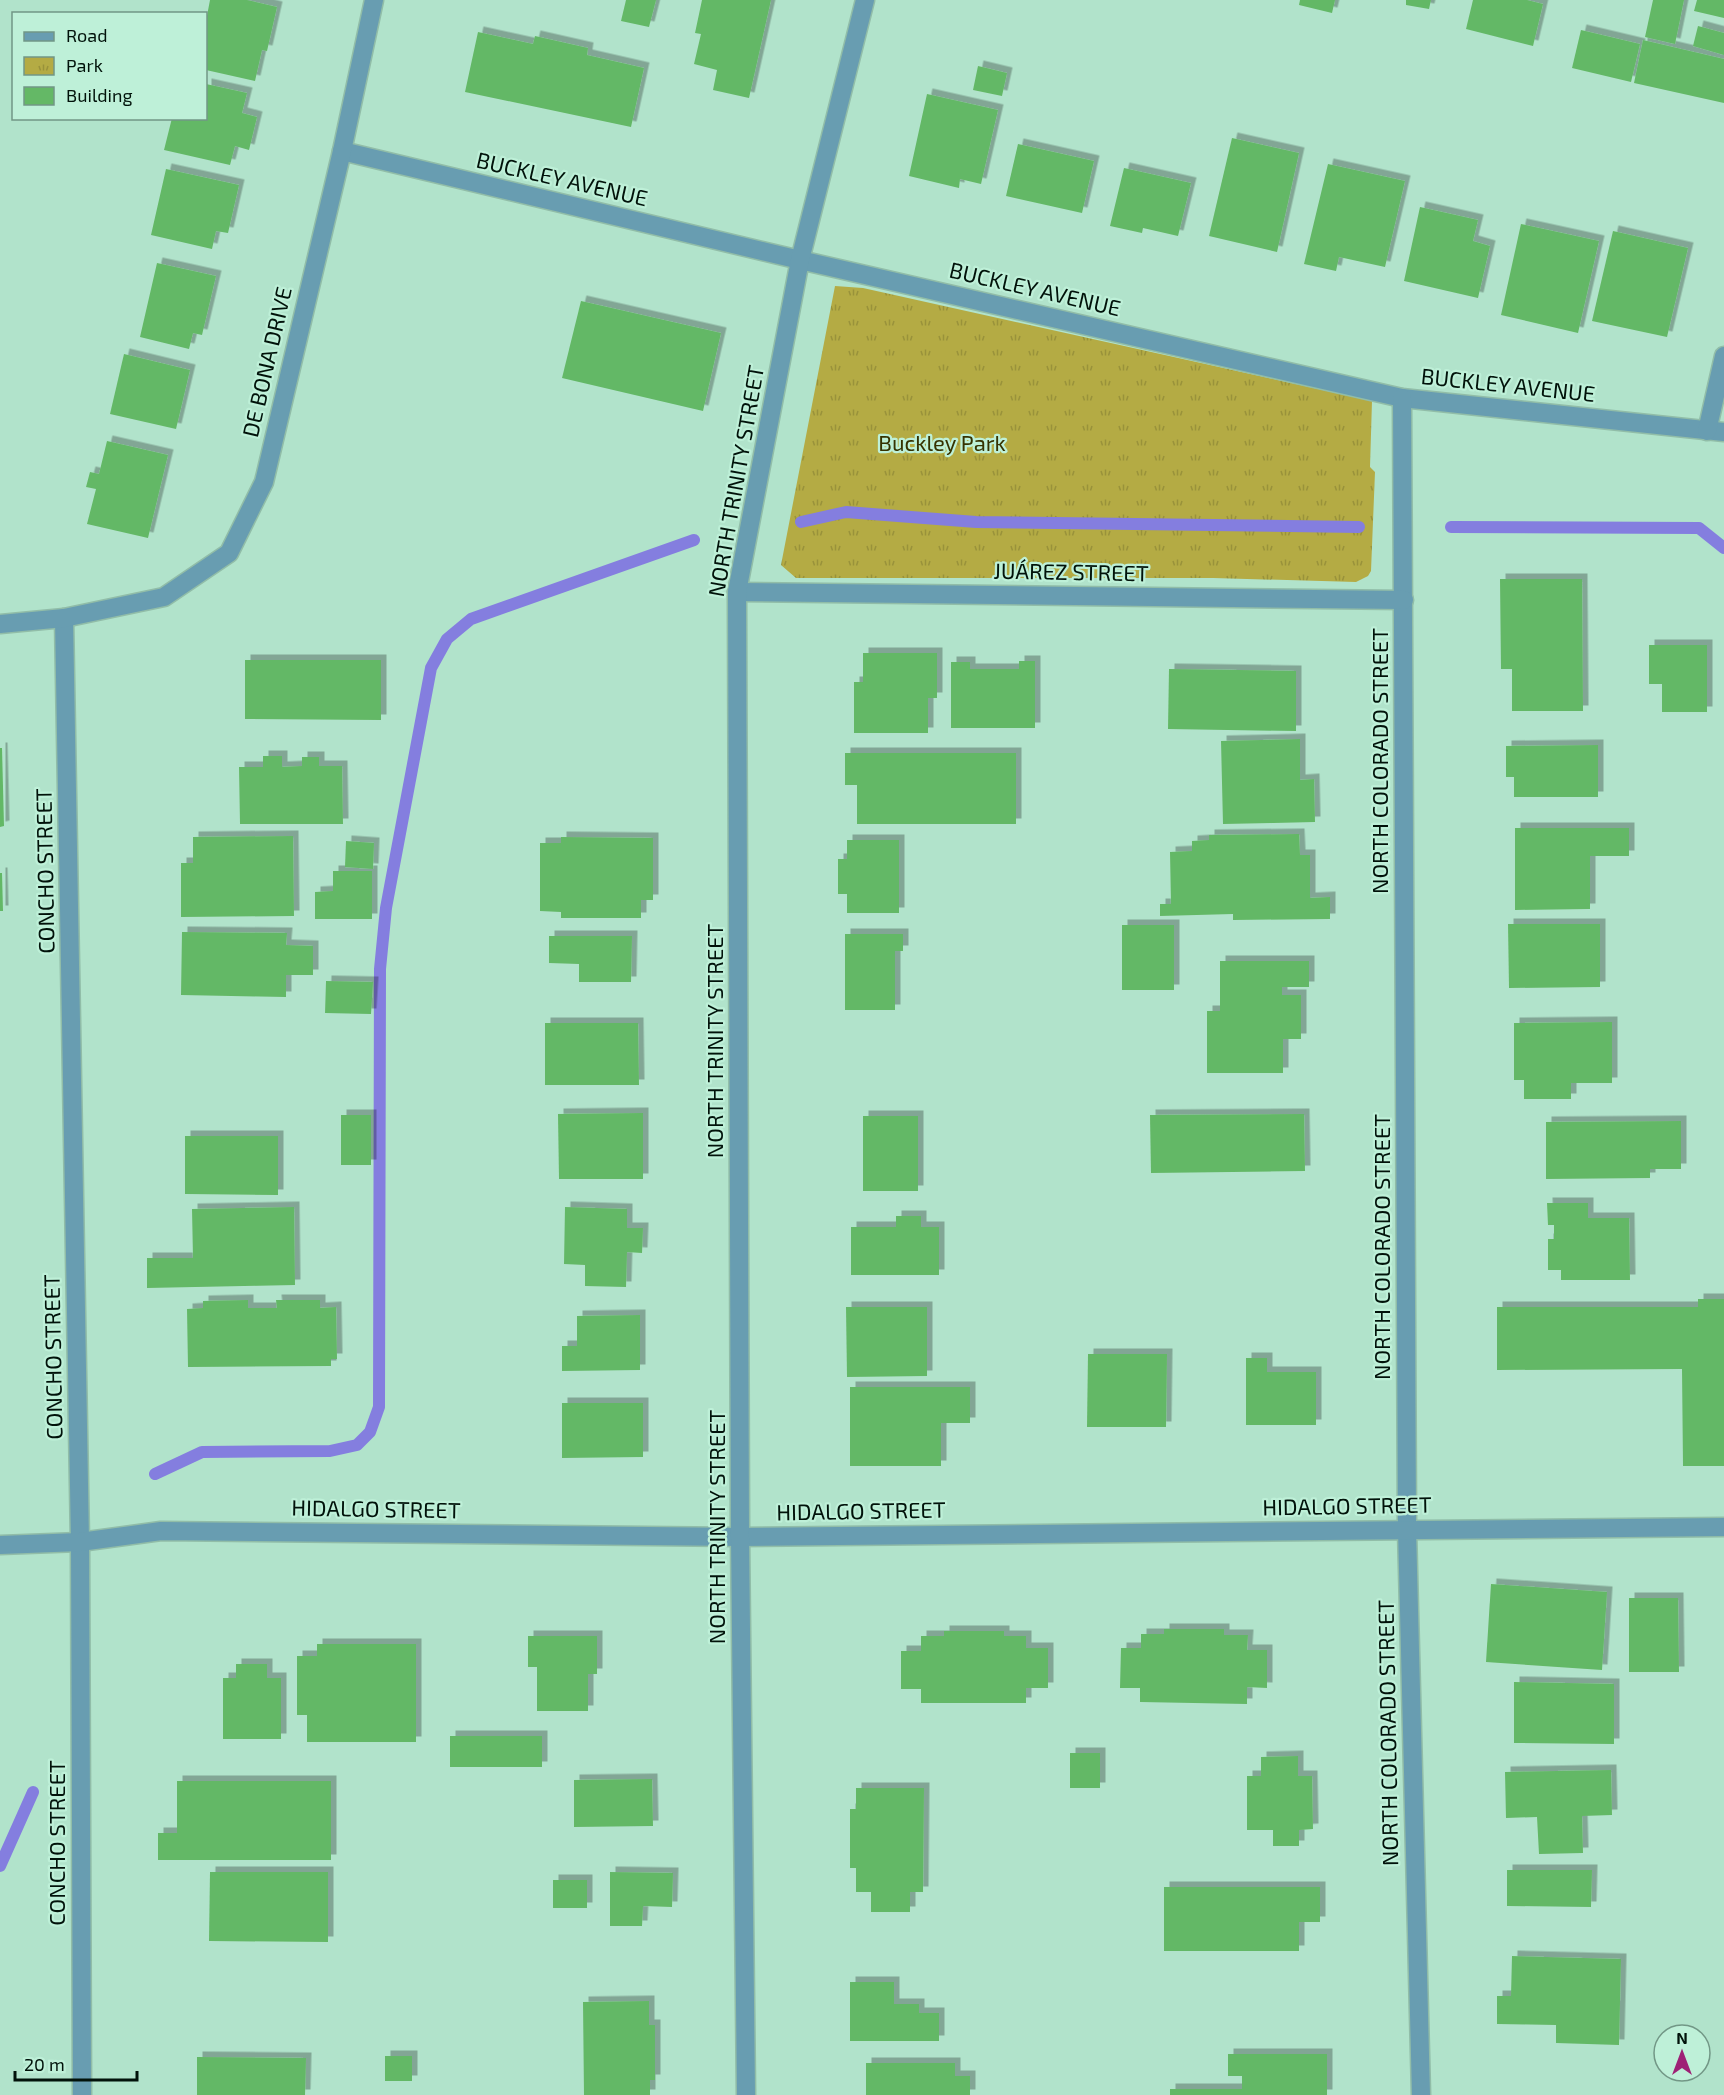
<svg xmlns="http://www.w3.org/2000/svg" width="1724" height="2095" font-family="'Exo 2',sans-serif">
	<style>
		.park { fill: url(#park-tufts) }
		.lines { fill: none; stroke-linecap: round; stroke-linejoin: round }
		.stream { stroke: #847edf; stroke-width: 12 }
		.building { fill: #64b866; filter: url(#shadow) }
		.minor-casing { stroke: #91bda8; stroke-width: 21 }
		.minor { stroke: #689db1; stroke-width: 18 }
		.labels { text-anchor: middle; stroke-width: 4.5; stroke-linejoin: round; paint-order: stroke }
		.street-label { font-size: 22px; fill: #01120a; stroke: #bef0d8 }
		.park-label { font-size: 22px; fill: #363200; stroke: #bef0d8 }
	</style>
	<defs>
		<pattern id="park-tufts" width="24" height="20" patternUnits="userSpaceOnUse" patternTransform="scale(1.5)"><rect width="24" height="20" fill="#b4ab44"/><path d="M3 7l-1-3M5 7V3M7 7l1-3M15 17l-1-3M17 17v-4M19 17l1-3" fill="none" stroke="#99923a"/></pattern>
		<filter id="shadow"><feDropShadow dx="5.5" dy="-5.5" stdDeviation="0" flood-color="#0004"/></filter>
	</defs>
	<rect width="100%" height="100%" fill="#b1e3cb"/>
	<polygon class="park" points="835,286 863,288 1372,401 1370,467 1375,472 1371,571 1368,576 1356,582 1213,578 796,578 781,565"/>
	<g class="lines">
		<g class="stream">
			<polyline points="801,522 846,512 976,522 1359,527"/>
			<polyline points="1451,527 1699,528 1724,548"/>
			<polyline points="155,1474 202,1452 330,1451 357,1445 370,1432 379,1407 380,969 386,908 431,668 447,639 471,619 694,540"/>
			<polyline points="0,1866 33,1792"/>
		</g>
	</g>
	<g class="building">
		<polygon points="210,0 247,0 277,7 267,51 262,50 255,81 206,70 206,21"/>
		<polygon points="626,0 656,0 649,27 621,21"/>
		<polygon points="702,0 771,0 749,98 713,90 717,70 694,64 701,34 695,33"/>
		<polygon points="1300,0 1335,0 1332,13 1299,5"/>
		<polygon points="1406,0 1431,0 1429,9 1406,5"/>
		<polygon points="1473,0 1527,0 1543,4 1533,46 1466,29"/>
		<polygon points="1653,0 1684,0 1675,44 1645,37"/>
		<polygon points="1697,0 1724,0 1724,18 1694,11"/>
		<polygon points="1698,26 1724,33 1724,55 1693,46"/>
		<polygon points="1581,30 1640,44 1631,82 1572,68"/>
		<polygon points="478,32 533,44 535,36 588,48 587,55 644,68 631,127 465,92"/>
		<polygon points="1643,40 1724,59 1724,103 1634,83"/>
		<polygon points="978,66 1007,73 1002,96 973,90"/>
		<polygon points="206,84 247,93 242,113 257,117 249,150 235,146 230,165 164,150 172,118 206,118"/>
		<polygon points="927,94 998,110 981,184 960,179 959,188 909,176"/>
		<polygon points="1232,138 1299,153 1277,252 1209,236"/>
		<polygon points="1018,144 1094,161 1082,213 1006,196"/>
		<polygon points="1328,164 1405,181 1385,267 1339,257 1336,271 1304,264"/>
		<polygon points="1124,168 1191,183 1178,236 1143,228 1142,233 1110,226"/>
		<polygon points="166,169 239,185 228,233 216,231 212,249 151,235"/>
		<polygon points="1420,207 1478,220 1473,241 1490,246 1478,298 1404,281"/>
		<polygon points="1521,224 1599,241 1578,333 1501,315"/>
		<polygon points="1613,231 1688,248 1667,337 1592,321"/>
		<polygon points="157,263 216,276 202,335 193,333 189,349 140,337"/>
		<polygon points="581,301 721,333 703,411 562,378"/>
		<polygon points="124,354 190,370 176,429 110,414"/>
		<polygon points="107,441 168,455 148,538 87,524 96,489 86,487 90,472 99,474"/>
		<polygon points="1500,579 1582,579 1583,711 1512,711 1512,669 1501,669"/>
		<polygon points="1649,645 1707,645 1707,712 1662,712 1662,684 1649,684"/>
		<polygon points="863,653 937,653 937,698 928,698 928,733 854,733 854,682 863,682"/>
		<polygon points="245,660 381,660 381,720 245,719"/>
		<polygon points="1019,661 1035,661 1035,728 951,728 951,662 970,662 970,669 1019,669"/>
		<polygon points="1169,669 1296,671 1296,731 1168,729"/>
		<polygon points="1300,739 1300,780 1314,779 1315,822 1223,824 1221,741"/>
		<polygon points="1598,745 1598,797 1514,797 1514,777 1506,777 1506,746"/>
		<polygon points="0,748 2,748 4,826 0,827"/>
		<polygon points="845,753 1016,753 1016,824 857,824 857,785 845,785"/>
		<polygon points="263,756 282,756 282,767 302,766 302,757 319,757 319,766 342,766 343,824 240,824 239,767 263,767"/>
		<polygon points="1515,828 1629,828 1629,856 1590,856 1590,909 1515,910"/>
		<polygon points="1299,834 1300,855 1310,855 1310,898 1330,897 1330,919 1233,920 1233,914 1160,916 1160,904 1171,904 1170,852 1192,851 1192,841 1209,840 1209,835"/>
		<polygon points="293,836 294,916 181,917 181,863 193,863 193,837"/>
		<polygon points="561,837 653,838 653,900 641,900 641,918 561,918 561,912 540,911 540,843 561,843"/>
		<polygon points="847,840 899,840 899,913 847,913 847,894 838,894 838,859 847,859"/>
		<polygon points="346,841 374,843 373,869 345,867"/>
		<polygon points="333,871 372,871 372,919 315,919 315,892 333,891"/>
		<polygon points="0,873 2,873 3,911 0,911"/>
		<polygon points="1508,924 1600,924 1600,987 1509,988"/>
		<rect x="1122" y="925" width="52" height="65"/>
		<polygon points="182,932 287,933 286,945 313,946 313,975 286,975 286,997 181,995"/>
		<polygon points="845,934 903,934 903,951 895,951 895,1010 845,1010"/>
		<polygon points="549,936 632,936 631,982 579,982 579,964 549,963"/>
		<polygon points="1220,961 1309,961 1309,987 1282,987 1282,995 1301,995 1301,1039 1283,1039 1283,1073 1207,1073 1207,1011 1220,1011"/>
		<polygon points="326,981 373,982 371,1014 325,1013"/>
		<polygon points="1612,1022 1612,1083 1571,1083 1571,1099 1524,1099 1524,1080 1514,1080 1514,1023"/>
		<polygon points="545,1023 638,1023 639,1085 545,1085"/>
		<polygon points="643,1113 643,1179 559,1179 558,1114"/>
		<polygon points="1304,1114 1305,1171 1151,1173 1150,1115"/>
		<rect x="341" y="1115" width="30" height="50"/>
		<rect x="863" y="1116" width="55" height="75"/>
		<polygon points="1681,1121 1681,1169 1650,1169 1650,1178 1546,1179 1546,1122"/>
		<polygon points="185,1136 278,1136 278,1195 185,1194"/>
		<polygon points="1547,1203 1588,1203 1588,1218 1629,1218 1630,1280 1561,1280 1561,1270 1548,1270 1548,1239 1554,1239 1554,1225 1548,1225"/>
		<polygon points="294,1207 295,1285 147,1288 147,1258 193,1258 192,1209"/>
		<polygon points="565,1207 627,1209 627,1228 643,1228 642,1253 627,1252 626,1287 585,1286 585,1265 564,1264"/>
		<polygon points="896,1216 921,1216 921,1227 939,1227 939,1275 851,1275 851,1227 896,1227"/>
		<polygon points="1698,1299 1724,1299 1724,1466 1683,1466 1682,1369 1497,1370 1497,1307 1698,1307"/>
		<polygon points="248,1300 248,1308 277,1308 276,1300 320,1300 320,1308 336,1307 337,1359 331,1359 331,1366 188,1367 187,1309 203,1308 203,1301"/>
		<polygon points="846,1307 927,1307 927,1376 847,1377"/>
		<polygon points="640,1315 640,1370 562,1371 562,1346 577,1346 577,1316"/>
		<polygon points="1088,1354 1167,1354 1166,1427 1087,1427"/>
		<polygon points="1246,1358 1267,1358 1267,1372 1316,1372 1316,1425 1246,1425"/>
		<polygon points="850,1387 970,1387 970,1423 941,1423 941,1466 850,1466"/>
		<polygon points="562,1403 643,1403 643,1457 562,1458"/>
		<polygon points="1491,1584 1607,1592 1602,1670 1486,1662"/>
		<polygon points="1629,1598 1678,1598 1679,1672 1629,1672"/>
		<polygon points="1164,1629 1224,1629 1224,1635 1248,1635 1247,1650 1267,1650 1267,1688 1247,1687 1247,1704 1140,1702 1140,1688 1120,1688 1121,1648 1141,1648 1141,1634 1164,1634"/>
		<polygon points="944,1631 1004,1631 1004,1636 1026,1636 1026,1648 1048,1648 1048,1688 1026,1688 1026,1703 921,1703 921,1689 901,1689 901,1651 921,1651 921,1636 944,1636"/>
		<polygon points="528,1636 597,1636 597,1674 588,1674 588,1711 537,1711 537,1667 528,1667"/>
		<polygon points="317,1644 416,1644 416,1742 307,1742 307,1715 297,1715 297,1656 317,1656"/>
		<polygon points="236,1664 267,1664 267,1678 281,1678 281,1739 223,1739 223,1678 236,1678"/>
		<polygon points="1514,1682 1614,1684 1614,1744 1514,1743"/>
		<rect x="450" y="1736" width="92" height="31"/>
		<rect x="1070" y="1753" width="30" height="35"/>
		<polygon points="1298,1756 1298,1776 1312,1776 1313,1829 1299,1830 1299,1846 1273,1846 1273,1830 1247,1830 1247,1776 1261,1776 1261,1757"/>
		<polygon points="1611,1770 1612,1815 1582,1816 1583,1853 1539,1854 1537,1817 1506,1818 1505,1772"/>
		<polygon points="652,1779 653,1826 574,1827 574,1780"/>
		<polygon points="177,1781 331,1781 331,1860 158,1860 158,1833 177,1833"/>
		<polygon points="856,1788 924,1788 923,1892 910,1892 910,1912 871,1912 871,1892 856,1892 856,1868 850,1868 850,1809 856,1809"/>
		<polygon points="1507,1870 1592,1870 1591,1907 1507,1906"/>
		<polygon points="210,1872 328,1872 328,1942 209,1941"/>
		<polygon points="610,1872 673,1873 672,1907 643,1906 642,1926 610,1926"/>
		<rect x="553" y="1880" width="34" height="28"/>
		<polygon points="1164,1887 1320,1887 1320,1922 1299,1922 1299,1951 1164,1951"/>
		<polygon points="1512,1956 1621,1959 1619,2045 1556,2043 1556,2025 1497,2024 1497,1996 1511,1996"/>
		<polygon points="850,1982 894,1982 894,2004 919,2004 919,2013 939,2013 939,2041 850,2041"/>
		<polygon points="649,2001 649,2025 655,2025 655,2080 650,2080 650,2095 584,2095 583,2002"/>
		<polygon points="1228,2054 1327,2054 1327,2095 1170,2095 1170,2089 1242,2089 1242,2076 1228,2076"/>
		<rect x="385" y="2056" width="27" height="25"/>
		<polygon points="197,2057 306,2058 305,2095 197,2095"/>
		<polygon points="866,2063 955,2063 955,2076 970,2076 970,2095 866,2095"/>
	</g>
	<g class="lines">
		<defs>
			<g id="minor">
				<polyline points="342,151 800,260 1402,398 1724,432"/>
				<polyline points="1402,398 1407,1529 1421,2095"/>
				<polyline points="1707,431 1724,356"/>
				<polyline points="737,592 1404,600"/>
				<polyline points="64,618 80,1542 82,2095"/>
				<polyline points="0,624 64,618 164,597 229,553 264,482 342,151 374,0"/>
				<polyline points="0,1545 80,1542 161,1531 740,1537 1724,1527"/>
				<polyline points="746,2095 740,1537 737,592 800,260 865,0"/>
			</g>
		</defs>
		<use href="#minor" class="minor-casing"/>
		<use href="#minor" class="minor"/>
	</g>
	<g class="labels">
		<g class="street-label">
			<text transform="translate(562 179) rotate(13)" y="8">BUCKLEY AVENUE</text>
			<text transform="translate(1035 289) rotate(13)" y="8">BUCKLEY AVENUE</text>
			<text transform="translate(267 362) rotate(-77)" y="8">DE BONA DRIVE</text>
			<text transform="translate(1508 385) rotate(6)" y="8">BUCKLEY AVENUE</text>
			<text transform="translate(736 481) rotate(-80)" y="8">NORTH TRINITY STREET</text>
			<text transform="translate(1071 572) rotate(1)" y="8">JUÁREZ STREET</text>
			<text transform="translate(1380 761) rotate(-90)" y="8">NORTH COLORADO STREET</text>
			<text transform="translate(45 871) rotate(-91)" y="8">CONCHO STREET</text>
			<text transform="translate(715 1041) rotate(-90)" y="8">NORTH TRINITY STREET</text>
			<text transform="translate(1382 1247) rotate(-90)" y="8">NORTH COLORADO STREET</text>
			<text transform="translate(53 1357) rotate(-91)" y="8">CONCHO STREET</text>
			<text transform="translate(1347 1506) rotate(-1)" y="8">HIDALGO STREET</text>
			<text transform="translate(376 1509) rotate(1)" y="8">HIDALGO STREET</text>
			<text transform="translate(861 1511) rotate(-1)" y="8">HIDALGO STREET</text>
			<text transform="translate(717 1527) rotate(-90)" y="8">NORTH TRINITY STREET</text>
			<text transform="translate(1388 1733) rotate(-91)" y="8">NORTH COLORADO STREET</text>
			<text transform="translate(57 1843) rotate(-90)" y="8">CONCHO STREET</text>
		</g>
		<g class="park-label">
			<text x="942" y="451">Buckley Park</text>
		</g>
	</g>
	<rect x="12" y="12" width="195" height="108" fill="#bef0d8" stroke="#729786" stroke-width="1.5"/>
	<rect x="24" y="32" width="30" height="9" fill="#689db1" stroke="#729786" stroke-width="1.5"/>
	<text x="66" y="42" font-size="18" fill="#01120a">Road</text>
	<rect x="24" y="57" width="30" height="18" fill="url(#park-tufts)" stroke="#729786" stroke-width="1.5"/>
	<text x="66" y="72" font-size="18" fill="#01120a">Park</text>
	<rect x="24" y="87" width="30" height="18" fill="#64b866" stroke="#729786" stroke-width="1.5"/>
	<text x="66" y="102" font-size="18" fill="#01120a">Building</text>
	<g transform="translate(1682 2053)"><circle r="28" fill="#bef0d8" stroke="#729786" stroke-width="1.5"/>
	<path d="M0-4.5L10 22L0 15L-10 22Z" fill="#9e2176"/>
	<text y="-9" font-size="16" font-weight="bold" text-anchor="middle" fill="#01120a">N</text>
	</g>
	<path d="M15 2071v9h122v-9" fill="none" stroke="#01120a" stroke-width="3"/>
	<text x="24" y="2071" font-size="18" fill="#01120a" stroke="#bef0d8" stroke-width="4.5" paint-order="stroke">20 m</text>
</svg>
